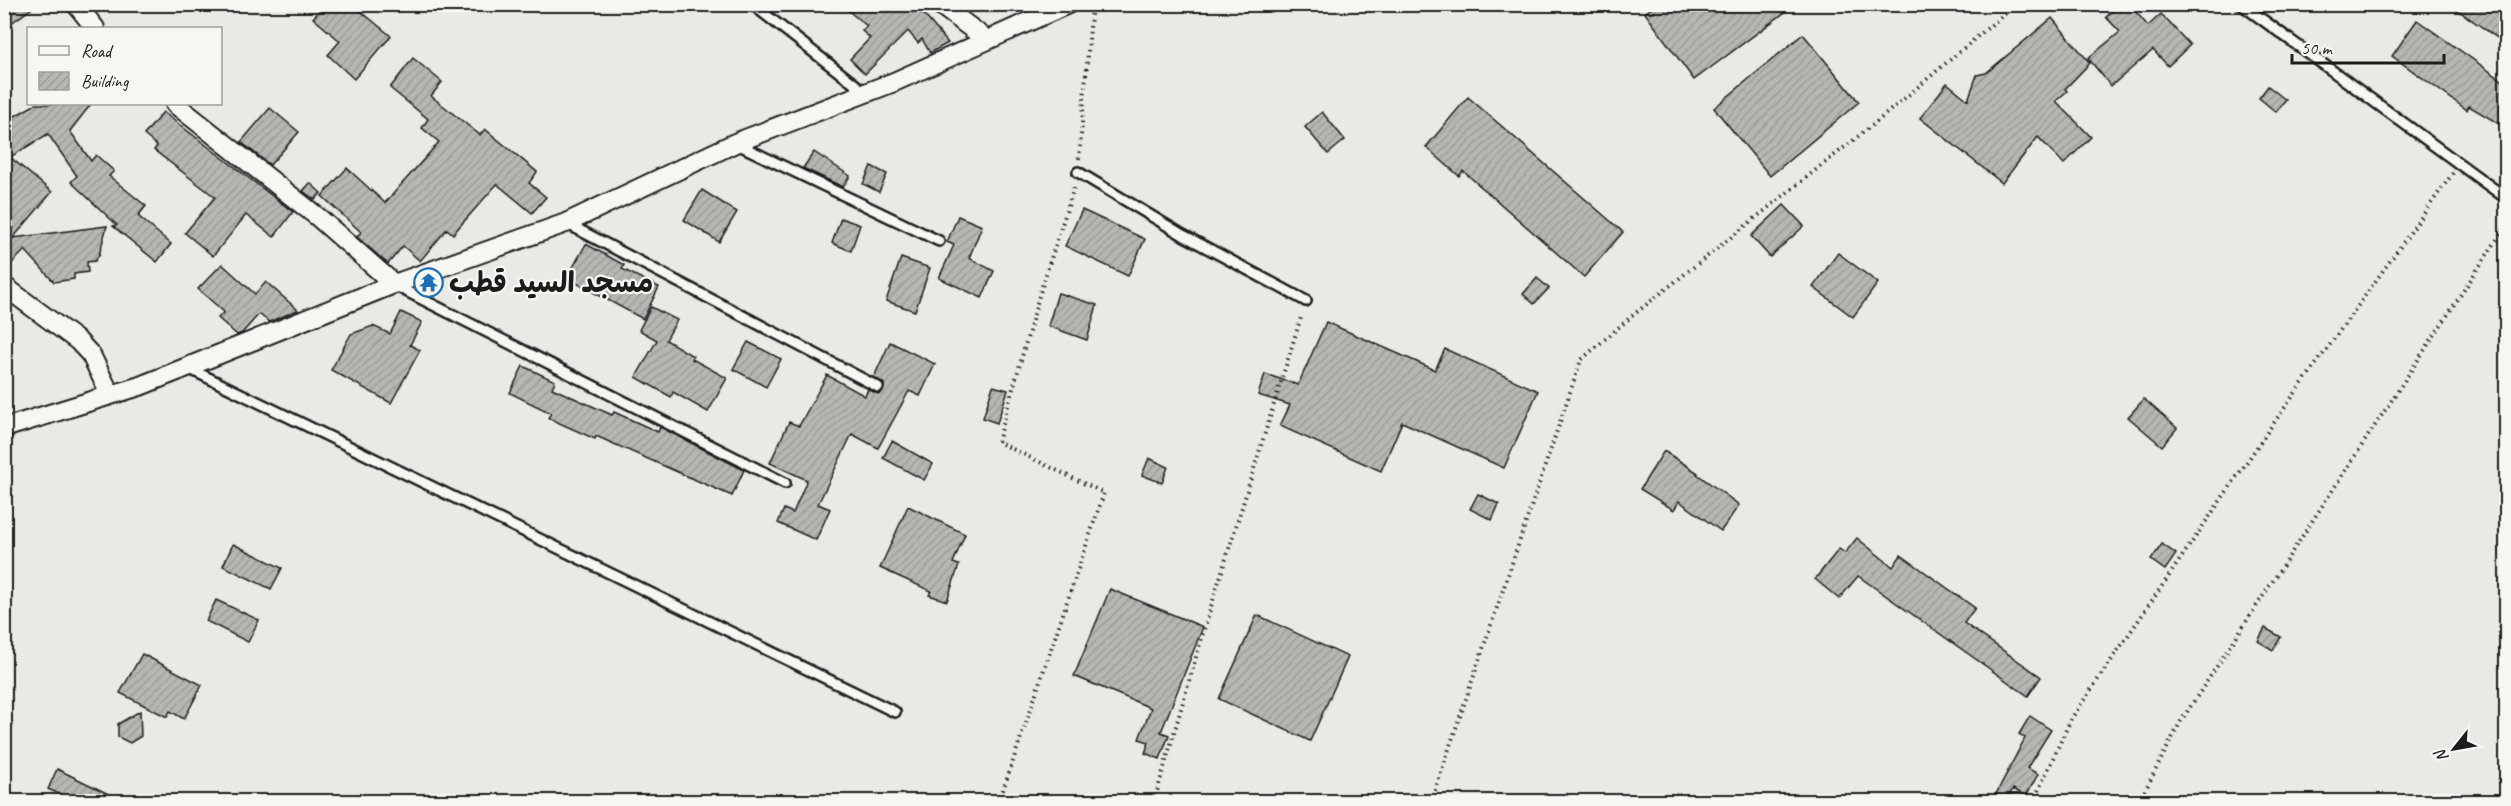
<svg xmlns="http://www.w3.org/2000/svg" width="2511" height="806" font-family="Caveat,'Playpen Sans Arabic',sans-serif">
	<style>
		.building { fill: url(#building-hatch); stroke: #1c1c1c; stroke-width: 1.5 }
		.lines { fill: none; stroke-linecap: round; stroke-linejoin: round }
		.service-casing { stroke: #1c1c1c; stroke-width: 14 }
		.minor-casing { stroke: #1c1c1c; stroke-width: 22 }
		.path { stroke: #1c1c1c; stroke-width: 4; stroke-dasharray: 1.5 4.5; stroke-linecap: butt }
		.service { stroke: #f6f6f2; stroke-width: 9 }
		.minor { stroke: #f6f6f2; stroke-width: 18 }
		.labels { text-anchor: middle; stroke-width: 4.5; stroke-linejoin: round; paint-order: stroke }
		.poi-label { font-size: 28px; font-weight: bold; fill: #1c1c1c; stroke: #f6f6f2; text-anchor: start }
	</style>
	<defs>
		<pattern id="building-hatch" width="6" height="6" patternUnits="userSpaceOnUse" patternTransform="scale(1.5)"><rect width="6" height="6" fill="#b6b6b3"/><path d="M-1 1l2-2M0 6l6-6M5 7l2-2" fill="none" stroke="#9c9c99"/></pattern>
	</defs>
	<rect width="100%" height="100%" fill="#e9e9e5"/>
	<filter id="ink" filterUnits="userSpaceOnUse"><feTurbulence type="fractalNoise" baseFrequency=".0167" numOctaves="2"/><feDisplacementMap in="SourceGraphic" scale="12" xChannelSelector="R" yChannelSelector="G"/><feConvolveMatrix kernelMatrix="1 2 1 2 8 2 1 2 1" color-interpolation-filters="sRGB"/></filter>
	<g filter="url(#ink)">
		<g class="building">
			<polygon points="4,4 38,4 4,28"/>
			<polygon points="325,4 352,4 391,36 354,79 328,55 340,41 313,18"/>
			<polygon points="840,4 915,4 948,43 930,53 922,39 918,43 908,31 865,74 850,59 870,38 862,31 867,26"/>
			<polygon points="1657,4 1796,4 1694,80 1645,13"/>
			<polygon points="2120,4 2129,4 2148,26 2161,14 2190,45 2168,66 2153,50 2111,86 2088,58 2120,32 2106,17"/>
			<polygon points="2449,4 2506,4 2506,44"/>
			<polygon points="2052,18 2090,63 2065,89 2067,91 2056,101 2091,137 2064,164 2038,137 2002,183 1920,118 1947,83 1968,100 1977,75 1986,73"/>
			<polygon points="2417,20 2506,83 2506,128 2469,106 2467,110 2392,56"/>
			<polygon points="1803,34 1859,102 1770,176 1714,108"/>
			<polygon points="413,58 442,82 431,96 480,135 485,129 537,172 529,183 546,197 532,213 497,184 453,234 447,229 420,261 403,246 388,264 357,237 361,232 322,196 347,168 385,203 439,142 422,128 428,119 390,88"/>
			<polygon points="2268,86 2286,100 2276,112 2259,98"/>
			<polygon points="1468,97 1623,232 1584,277 1463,171 1459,176 1426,147"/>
			<polygon points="36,104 91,104 70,131 91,161 96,155 114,171 109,176 146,206 138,216 171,244 157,262 113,226 117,225 71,182 77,176 48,134 10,157 52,192 13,238 107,226 99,255 95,261 87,262 88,272 74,274 74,279 54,282 25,250 4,271 4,122"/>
			<polygon points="270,108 299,132 270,165 241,142"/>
			<polygon points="163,112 293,212 274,237 246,215 213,256 185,233 215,197 154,150 157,146 144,135"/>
			<polygon points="1322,112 1345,140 1328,154 1305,127"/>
			<polygon points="814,152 850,176 843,187 803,168"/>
			<polygon points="871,166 887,174 879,192 863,184"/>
			<polygon points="310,183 321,193 315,200 303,191"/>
			<polygon points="702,190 737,212 719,242 684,220"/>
			<polygon points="1784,205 1804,226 1770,257 1751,236"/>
			<polygon points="1082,210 1145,239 1128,276 1065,246"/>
			<polygon points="958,216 982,226 969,258 994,271 982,298 939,278 954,245 947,242"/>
			<polygon points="841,218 860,225 851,251 832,243"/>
			<polygon points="586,244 624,265 622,269 659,287 643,319 567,278"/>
			<polygon points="1838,253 1878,283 1853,317 1813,287"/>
			<polygon points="901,258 930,268 915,311 886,301"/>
			<polygon points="222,264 255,294 266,282 298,310 269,322 259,314 242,333 237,335 218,318 224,312 198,289"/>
			<polygon points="1537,278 1549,288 1534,304 1523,294"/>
			<polygon points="1058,293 1097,305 1087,340 1048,326"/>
			<polygon points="651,307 677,320 666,340 693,356 692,359 727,378 708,412 673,392 671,397 636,377 657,340 639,330"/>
			<polygon points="401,312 422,322 410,345 420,350 391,403 331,370 351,334 373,326 390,334"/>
			<polygon points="1326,322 1435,370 1445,349 1538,391 1504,468 1402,422 1381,471 1280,426 1290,405 1258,395 1265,374 1298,385"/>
			<polygon points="748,342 781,359 766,387 733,369"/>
			<polygon points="890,342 935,364 920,396 909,391 878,448 852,434 818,504 830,509 816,540 778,523 784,509 793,513 807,480 770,463 789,422 799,426 827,375 865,396 868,389 878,394 882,392 884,384 874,377"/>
			<polygon points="523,366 555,381 552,388 612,415 614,412 658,432 660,427 744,470 732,496 596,436 595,439 548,418 551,413 510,393"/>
			<polygon points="993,386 1008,390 997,423 983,418"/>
			<polygon points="2144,399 2177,428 2162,446 2128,417"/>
			<polygon points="892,441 933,464 924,480 883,458"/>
			<polygon points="1664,451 1698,473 1697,474 1739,505 1721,531 1679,501 1674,510 1640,489"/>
			<polygon points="1149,458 1168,467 1162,483 1142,475"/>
			<polygon points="1478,494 1499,504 1492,520 1470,509"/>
			<polygon points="908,506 965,534 953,563 959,565 947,601 929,595 931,591 880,568"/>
			<polygon points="1857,538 1893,567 1901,555 1975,608 1964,623 2041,677 2028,696 1858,576 1839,599 1815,579 1839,549 1845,553"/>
			<polygon points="233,544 282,568 271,589 223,566"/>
			<polygon points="2162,544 2176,554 2165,570 2151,560"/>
			<polygon points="1110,589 1203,627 1161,732 1169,735 1160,759 1145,753 1149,742 1139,739 1151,708 1074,676"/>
			<polygon points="216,600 259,620 248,642 206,621"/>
			<polygon points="1257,615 1348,657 1310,741 1219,699"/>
			<polygon points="2265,628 2281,637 2273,650 2258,641"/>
			<polygon points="142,654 202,685 184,719 170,711 167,717 120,693"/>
			<polygon points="140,711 141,736 130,743 118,737 118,724"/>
			<polygon points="2030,716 2051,730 2027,768 2038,774 2026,796 2013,789 2006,800 1996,794 2025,738 2019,734"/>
			<polygon points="57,769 123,801 75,801 48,789"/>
		</g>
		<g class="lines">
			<defs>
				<g id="service">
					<polyline points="752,4 866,93"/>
					<polyline points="2241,4 2506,198"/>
					<polyline points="737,144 939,241"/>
					<polyline points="1078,172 1183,235 1306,301"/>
					<polyline points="566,223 878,387"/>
					<polyline points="396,286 785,483"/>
					<polyline points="188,368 895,712"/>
				</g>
				<g id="minor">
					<polyline points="76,4 95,28"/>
					<polyline points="939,4 987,40"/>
					<polyline points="175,104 319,218 394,284"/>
					<polyline points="4,286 78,341 91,355 110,394"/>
					<polyline points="4,428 140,386 394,284 566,223 735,143 894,82 1068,4"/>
				</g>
			</defs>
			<use href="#service" class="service-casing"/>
			<use href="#minor" class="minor-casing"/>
			<g class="path">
				<polyline points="1079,159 1092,4"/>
				<polyline points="999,802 1104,493 998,442 1039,296 1075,184"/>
				<polyline points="1154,802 1206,623 1302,314"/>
				<polyline points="1431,802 1581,360 1632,316 1880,119 2016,4"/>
				<polyline points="2033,802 2071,719 2268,431 2453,173"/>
				<polyline points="2139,802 2181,721 2506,226"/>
			</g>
			<use href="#service" class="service"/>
			<use href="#minor" class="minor"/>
		</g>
	</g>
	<defs>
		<symbol id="temple-ring" viewBox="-11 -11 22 22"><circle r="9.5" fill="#f6f6f2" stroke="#1f6fb2" stroke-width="1.5"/><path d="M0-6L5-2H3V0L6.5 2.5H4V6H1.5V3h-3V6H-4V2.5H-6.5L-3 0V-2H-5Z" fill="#1f6fb2"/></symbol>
	</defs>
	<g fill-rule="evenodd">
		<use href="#temple-ring" x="412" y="266" width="33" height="33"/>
	</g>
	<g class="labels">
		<g class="poi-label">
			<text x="449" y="292">مسجد السيد قطب</text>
		</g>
	</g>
	<rect width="2511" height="806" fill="none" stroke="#f6f6f2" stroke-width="24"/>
	<rect x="12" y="12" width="2487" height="782" fill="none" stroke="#1c1c1c" stroke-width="2" filter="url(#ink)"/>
	<rect x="27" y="27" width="195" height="78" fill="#f6f6f2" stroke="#9f9f9c" stroke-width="1.5"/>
	<rect x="39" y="46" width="30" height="9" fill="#f6f6f2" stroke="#9f9f9c" stroke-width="1.5"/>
	<text x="81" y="57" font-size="18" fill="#1c1c1c">Road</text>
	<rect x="39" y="72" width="30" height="18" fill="url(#building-hatch)" stroke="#9f9f9c" stroke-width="1.5"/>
	<text x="81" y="87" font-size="18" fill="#1c1c1c">Building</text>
	<g transform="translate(2454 749) rotate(239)" stroke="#f6f6f2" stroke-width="4.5" paint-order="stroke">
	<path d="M0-4.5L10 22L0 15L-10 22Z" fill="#1c1c1c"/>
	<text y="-9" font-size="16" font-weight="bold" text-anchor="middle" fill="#1c1c1c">N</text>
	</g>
	<path d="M2292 54v9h152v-9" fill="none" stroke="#1c1c1c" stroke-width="3"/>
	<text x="2301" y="54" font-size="18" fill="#1c1c1c" stroke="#f6f6f2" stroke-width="4.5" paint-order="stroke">50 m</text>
</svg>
